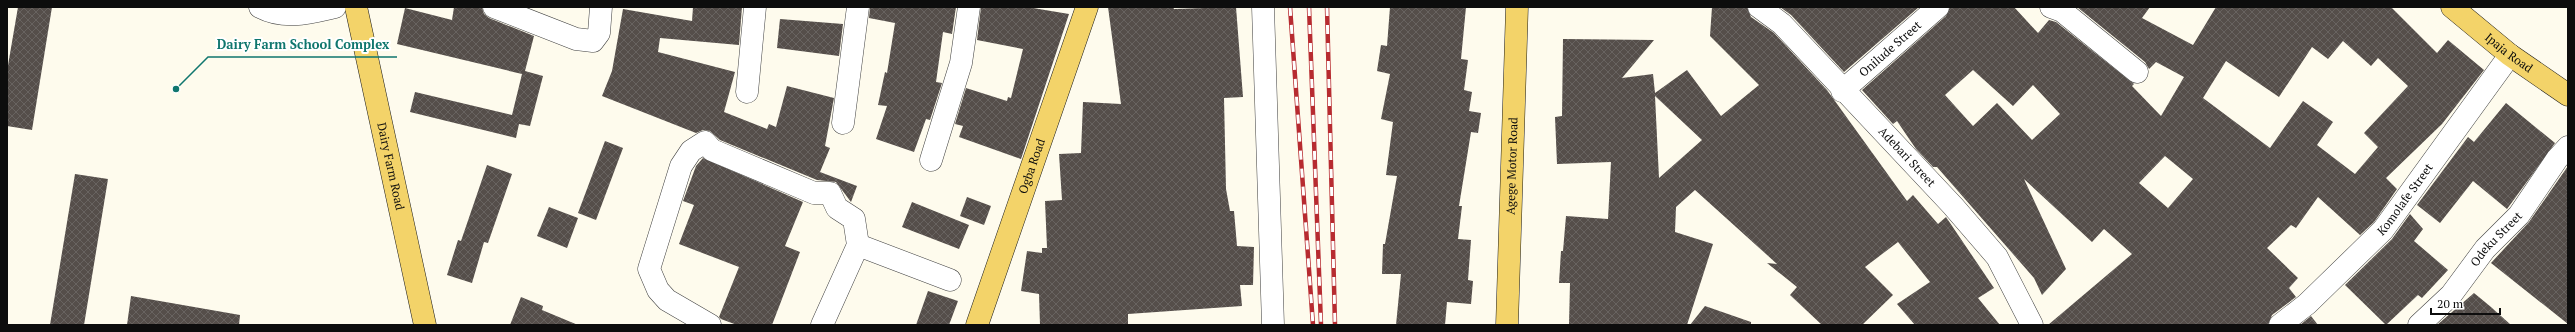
<svg xmlns="http://www.w3.org/2000/svg" width="2575" height="332" font-family="'PT Serif',serif">
	<style>
		.building { fill: url(#building-cross-hatch); fill-rule: evenodd }
		.lines { fill: none; stroke-linecap: round; stroke-linejoin: round }
		.minor-casing { stroke: #404040; stroke-width: 23 }
		.major-casing { stroke: #1e1e1e; stroke-width: 23 }
		.minor { stroke: #fff; stroke-width: 22 }
		.major { stroke: #f3d369; stroke-width: 22 }
		.rail-casing { stroke: #b72b30; stroke-width: 4.5 }
		.rail { stroke: #fff; stroke-width: 3; stroke-dasharray: 9; stroke-linecap: butt }
		.labels { text-anchor: middle; stroke-width: 4; stroke-linejoin: round; paint-order: stroke }
		.street-label { font-size: 12px; fill: #0d0d0d; stroke: #fff }
		.leader { fill: none; stroke: #0f766e; stroke-width: 1.5 }
		.callout-dot { fill: #0f766e; stroke: #fff; stroke-width: 1.5 }
		.callout-label { font-size: 13px; text-anchor: middle; font-weight: bold; fill: #0f766e; stroke: #fff; stroke-width: 4; stroke-linejoin: round; paint-order: stroke }
	</style>
	<defs>
		<pattern id="building-cross-hatch" width="8" height="8" patternUnits="userSpaceOnUse"><rect width="8" height="8" fill="#554e4a"/><path d="M0 0l8 8M0 8l8-8" fill="none" stroke="#686360"/></pattern>
	</defs>
	<rect width="100%" height="100%" fill="#fefbed"/>
	<g class="building">
		<polygon points="18,7 52,7 32,130 7,126 7,71"/>
		<polygon points="454,7 482,7 484,14 489,18 534,36 525,71 543,76 530,126 519,124 516,138 410,112 415,92 512,115 522,74 397,44 405,8 452,20"/>
		<polygon points="693,7 742,7 739,45 660,38 658,52 735,72 724,112 767,129 769,124 776,127 787,86 834,98 825,146 830,148 820,172 857,186 851,202 836,182 817,180 720,140 710,131 703,130 696,133 602,96 612,71 623,9 692,21"/>
		<polygon points="870,7 956,7 952,34 943,32 936,82 942,83 930,120 926,119 914,152 876,139 887,106 878,105 885,72 887,73 895,23 869,18"/>
		<polygon points="981,7 1027,7 1069,14 1021,159 959,137 963,126 955,124 966,88 1007,101 1008,97 1011,98 1023,49 977,40"/>
		<polygon points="1108,7 1173,7 1174,9 1236,7 1243,97 1224,98 1226,189 1230,211 1234,211 1237,246 1254,247 1253,285 1240,285 1242,306 1128,314 1128,325 1040,325 1039,294 1021,291 1027,251 1042,253 1042,248 1047,248 1045,201 1062,200 1059,154 1081,153 1083,102 1121,104"/>
		<polygon points="1390,7 1466,7 1461,59 1468,60 1464,90 1472,92 1469,111 1481,113 1478,133 1471,132 1459,206 1462,206 1458,239 1471,240 1468,280 1473,281 1471,304 1447,302 1445,325 1396,325 1401,274 1382,274 1383,244 1385,244 1397,176 1386,175 1393,122 1381,119 1390,74 1377,71 1381,45 1387,46"/>
		<path d="M1712 7H1747L1751 17 1774 33 1827 90 1907 201 1913 195 1938 224 1946 217 1994 288 1978 298 2000 325H1915L1897 304 1930 282 1898 242 1865 267 1893 295 1862 325H1822L1790 295 1797 287 1767 263 1777 264 1695 190 1676 207 1675 232 1713 244 1687 325H1569L1570 283H1559L1561 251H1563L1566 216 1608 219 1611 162 1557 164 1555 117 1562 116 1563 39 1654 40 1622 78 1653 74 1655 93 1687 70 1721 116 1759 85 1710 36ZM1655 96 1702 140 1659 178Z"/>
		<polygon points="1780,7 1919,7 1844,72 1791,15"/>
		<path d="M1950 7H2014L2038 33 2049 20 2056 22 2134 84 2132 86 2161 116 2184 77 2156 62 2149 69 2145 62 2077 7H2150L2142 18 2193 45 2216 7H2391L2437 53 2448 40 2484 70 2442 124 2386 178 2397 189 2374 222 2360 235 2318 197 2296 228 2291 225 2267 248 2298 278 2289 288 2296 297 2272 315 2268 325H2048L2132 254 2104 229 2092 242 2024 179 2066 269 2042 295 2034 278 1937 167H1933L1916 149 1897 121 1893 124 1862 90 1946 16ZM2343 41 2371 66 2378 58 2408 86 2364 133 2378 147 2355 174 2317 145 2333 122 2303 101 2270 148 2203 98 2226 61 2279 97 2312 47 2328 59ZM1973 70 2013 106 2033 85 2060 114 2032 140 1997 103 1973 126 1945 95ZM2165 156 2193 179 2168 208 2139 183Z"/>
		<polygon points="780,19 843,24 839,56 777,48"/>
		<polygon points="2506,103 2555,143 2507,209 2473,181 2440,223 2417,205 2468,137 2474,142"/>
		<polygon points="605,141 623,148 596,220 578,213"/>
		<polygon points="703,158 803,202 785,246 800,252 772,325 737,325 721,319 719,317 739,267 679,244 694,205 683,201 696,166"/>
		<polygon points="487,165 512,174 488,243 484,242 472,283 447,275 458,240 461,241"/>
		<polygon points="2568,166 2568,324 2491,263 2529,222"/>
		<polygon points="75,174 108,179 84,325 50,325"/>
		<polygon points="967,197 991,206 984,225 960,216"/>
		<polygon points="912,202 969,225 959,249 902,227"/>
		<polygon points="549,207 578,218 567,248 537,236"/>
		<polygon points="2410,214 2423,229 2414,241 2448,270 2422,298 2418,295 2386,325 2345,285 2392,239"/>
		<polygon points="928,291 958,301 949,325 916,325"/>
		<polygon points="2474,293 2491,307 2511,325 2437,325"/>
		<polygon points="131,296 240,315 239,325 127,325"/>
		<polygon points="521,297 543,306 542,310 578,325 510,325"/>
		<polygon points="1705,306 1751,322 1751,325 1690,325"/>
		<polygon points="2311,316 2318,325 2300,325"/>
	</g>
	<g class="lines">
		<defs>
			<g id="minor">
				<path d="M260 7C285 20 309 13 335 7"/>
				<polyline points="494,7 576,39 593,41 599,33 601,7"/>
				<polyline points="1263,7 1273,325"/>
				<path id="s1" d="M1759 7 1782 24 1953 206 1997 257 2032 325"/>
				<polyline points="2051,7 2062,11 2137,72"/>
				<path id="s2" d="M1842 91 1938 7"/>
				<polyline points="747,92 755,7"/>
				<polyline points="843,123 858,7"/>
				<polyline points="931,160 961,63 969,7"/>
				<polyline points="858,245 950,280"/>
				<polyline points="710,325 667,300 658,290 649,269 681,166 691,151 705,142 712,150 814,193 830,193 837,208 854,219 858,245 822,325"/>
				<path id="s3" d="M2280 325 2307 304 2383 230 2510 55"/>
				<path id="s4" d="M2419 325 2451 295 2485 249 2519 215 2557 159 2568 147"/>
			</g>
			<g id="major">
				<path id="s5" d="M356 7 425 325"/>
				<path id="s6" d="M2452 7 2510 55 2568 95"/>
				<path id="s7" d="M977 325 1087 7"/>
				<path id="s8" d="M1507 325 1517 7"/>
			</g>
		</defs>
		<use href="#minor" class="minor-casing"/>
		<use href="#major" class="major-casing"/>
		<use href="#minor" class="minor"/>
		<use href="#major" class="major"/>
		<defs>
			<g id="rail">
				<polyline points="1290,7 1313,325"/>
				<polyline points="1309,7 1321,325"/>
				<polyline points="1327,7 1335,325"/>
			</g>
		</defs>
		<use href="#rail" class="rail-casing"/>
		<use href="#rail" class="rail"/>
	</g>
	<g class="labels">
		<g class="street-label">
			<text dy="4" stroke="none"><textPath href="#s2" startOffset="64">Onilude Street</textPath></text>
			<text dy="4" stroke="none"><textPath href="#s6" startOffset="73">Ipaja Road</textPath></text>
			<text dy="4" stroke="none"><textPath href="#s1" startOffset="211">Adebari Street</textPath></text>
			<text dy="4" stroke="none"><textPath href="#s5" startOffset="163">Dairy Farm Road</textPath></text>
			<text dy="4" stroke="none"><textPath href="#s7" startOffset="168">Ogba Road</textPath></text>
			<text dy="4" stroke="none"><textPath href="#s8" startOffset="159">Agege Motor Road</textPath></text>
			<text dy="4" stroke="none"><textPath href="#s3" startOffset="178">Komolafe Street</textPath></text>
			<text dy="4" stroke="none"><textPath href="#s4" startOffset="116">Odeku Street</textPath></text>
		</g>
	</g>
	<path class="leader" d="M176 89L208 57H397"/>
	<circle class="callout-dot" cx="176" cy="89" r="4"/>
	<g class="callout-label">
		<text x="303" y="49">Dairy Farm School Complex</text>
	</g>
	<rect width="2575" height="332" fill="none" stroke="#0d0d0d" stroke-width="16"/>
	<path d="M2431 308v6h69v-6" fill="none" stroke="#0d0d0d" stroke-width="2"/>
	<text x="2437" y="308" font-size="12" fill="#0d0d0d" stroke="#ffffff" stroke-width="3" paint-order="stroke">20 m</text>
</svg>
